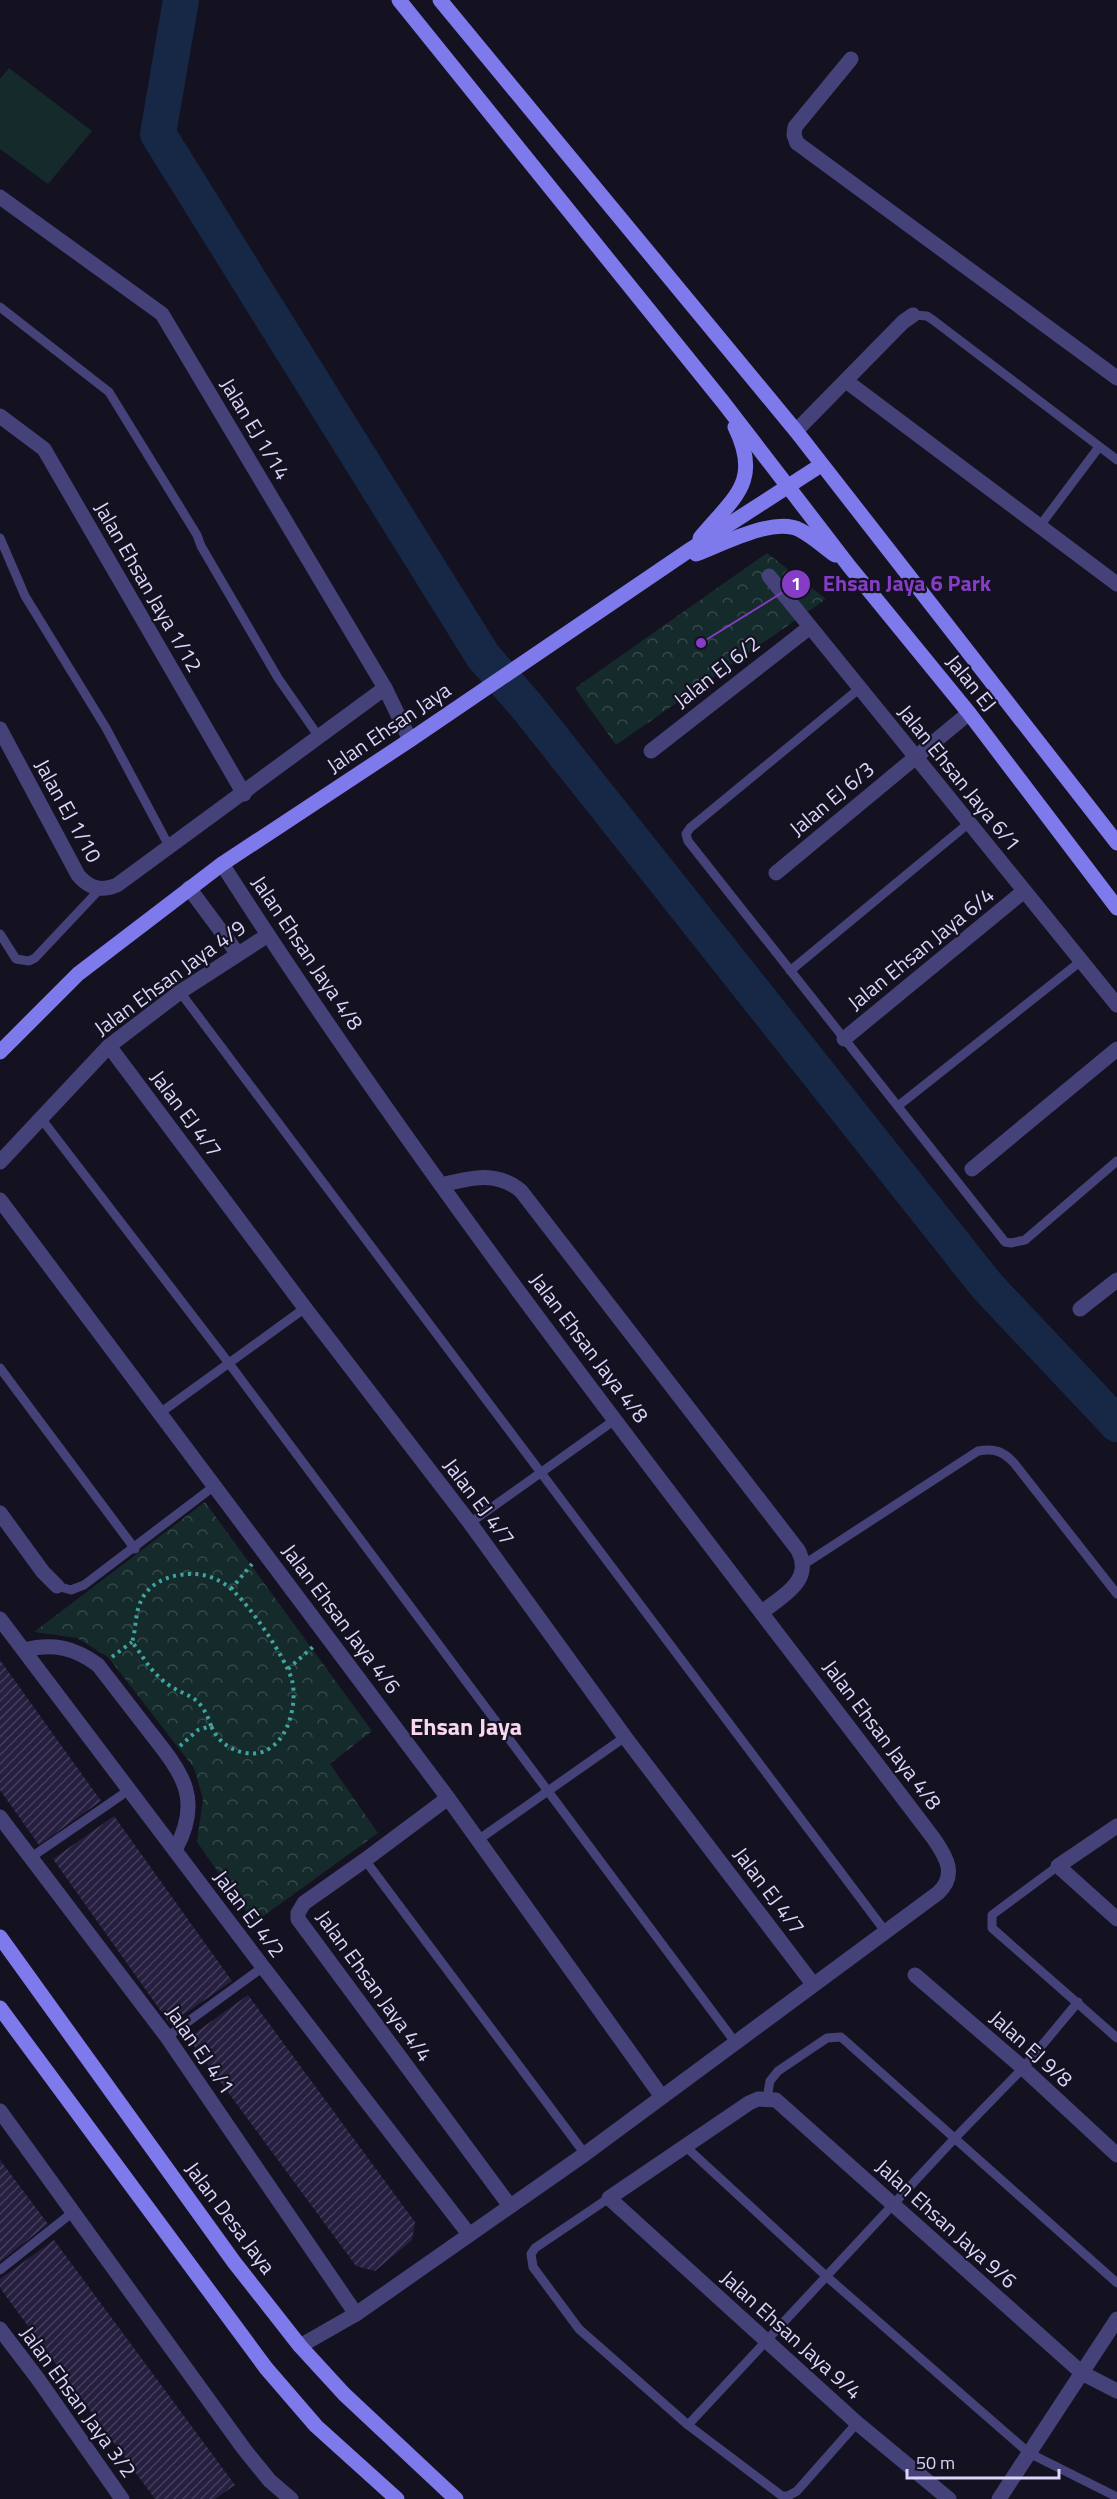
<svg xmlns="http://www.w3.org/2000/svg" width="1117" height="2499" font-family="'Titillium Web',sans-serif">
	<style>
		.forest { fill: url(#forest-crowns) }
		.pitch { fill: #152a2a }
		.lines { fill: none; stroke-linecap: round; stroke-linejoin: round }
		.river { stroke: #162845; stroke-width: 36 }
		.building { fill: url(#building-hatch) }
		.path { stroke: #3fa4a0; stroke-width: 4; stroke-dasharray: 3 4.5; stroke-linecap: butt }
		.lane { stroke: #454279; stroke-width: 9 }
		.street { stroke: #454279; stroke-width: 15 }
		.secondary { stroke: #7f7aec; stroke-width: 15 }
		.labels { text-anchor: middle; stroke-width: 4.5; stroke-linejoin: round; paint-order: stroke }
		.street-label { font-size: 21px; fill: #dbd6f9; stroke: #141121 }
		.quarter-label { font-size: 24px; font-weight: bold; fill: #f9d8ed; stroke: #141121 }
		.leader { fill: none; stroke: #853dc5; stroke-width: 2 }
		.callout-dot { fill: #853dc5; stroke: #141121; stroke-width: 2 }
		.mark-label { font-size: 18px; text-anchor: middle; font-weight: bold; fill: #fff }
		.callout-label { font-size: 22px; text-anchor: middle; font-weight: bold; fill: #853dc5; stroke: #141121; stroke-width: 4.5; stroke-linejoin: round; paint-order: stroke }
	</style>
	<defs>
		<pattern id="forest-crowns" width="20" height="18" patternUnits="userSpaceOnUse" patternTransform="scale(1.5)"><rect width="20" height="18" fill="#152a2a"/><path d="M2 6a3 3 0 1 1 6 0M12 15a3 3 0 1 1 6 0" fill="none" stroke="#36484a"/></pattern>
		<pattern id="building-hatch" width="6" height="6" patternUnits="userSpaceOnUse" patternTransform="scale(1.5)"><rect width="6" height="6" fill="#261f3f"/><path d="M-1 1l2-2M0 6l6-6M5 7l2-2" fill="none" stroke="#453f5c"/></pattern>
	</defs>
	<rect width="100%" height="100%" fill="#141121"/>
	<g class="forest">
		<polygon points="767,553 826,599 616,745 575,688"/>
		<polygon points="205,1502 372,1731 330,1764 378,1833 254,1923 197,1842 203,1799 194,1768 108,1657 77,1638 34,1632"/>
	</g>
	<polygon class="pitch" points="9,68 92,131 48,184 0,149 0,79"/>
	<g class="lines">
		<polyline class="river" points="181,0 158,134 483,656 529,709 987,1286 1117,1424"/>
	</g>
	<g class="building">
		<polygon points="0,1660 101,1801 39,1845 0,1790"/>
		<polygon points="114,1816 232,1981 170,2024 53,1859"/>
		<polygon points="248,1995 415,2222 412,2240 375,2271 356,2266 188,2038"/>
		<polygon points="0,2160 48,2224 0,2262"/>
		<polygon points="54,2240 235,2485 215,2499 155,2499 0,2288 0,2279"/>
	</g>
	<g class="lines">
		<g class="path">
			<polyline points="231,1589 252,1564"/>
			<polyline points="112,1657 132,1642"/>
			<polyline points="288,1669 314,1646"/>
			<path d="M180 1746 198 1730 211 1726C198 1687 183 1701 158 1676 148 1667 141 1653 132 1642 136 1630 135 1617 139 1606 146 1584 167 1575 189 1574 204 1573 220 1579 231 1589 250 1605 285 1657 292 1680 299 1710 283 1759 246 1753 229 1750 218 1741 211 1726"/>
		</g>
		<g class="lane">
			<polyline points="0,307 109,392 197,535 201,546 278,678 319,737"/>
			<polyline points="913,315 927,316 933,320 1117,460"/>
			<polyline points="1039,527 1099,447"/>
			<polyline points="0,538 25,596 106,728 169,846"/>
			<polyline points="860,688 690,828 686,834 688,841 1005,1242 1011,1243 1025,1240 1117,1161"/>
			<polyline points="0,934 16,959 29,961 35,958 100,889"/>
			<polyline points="790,971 969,823"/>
			<polyline points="180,992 885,1931"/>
			<polyline points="898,1106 1081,961"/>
			<polyline points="40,1117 228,1362 735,2042"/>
			<polyline points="0,1368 135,1549"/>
			<polyline points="160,1413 305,1308"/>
			<polyline points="470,1523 616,1419"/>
			<path d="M803 1565 978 1451C994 1448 1003 1451 1014 1463L1117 1594"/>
			<polyline points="57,1586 71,1590 84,1585 213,1487"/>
			<polyline points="478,1840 625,1737"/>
			<polyline points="30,1858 129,1790"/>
			<polyline points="365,1860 585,2154"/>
			<polyline points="1058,1866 992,1915 992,1928 1117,2038"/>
			<polyline points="167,2037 263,1967"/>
			<polyline points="767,2098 770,2081 778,2071 827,2038 841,2037 1117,2283"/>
			<polyline points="686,2147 826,2276 1029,2453 1117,2497"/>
			<polyline points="609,2198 535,2248 531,2254 533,2267 579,2329 688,2425 782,2496 788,2496 797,2491 857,2423"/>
			<polyline points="0,2270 73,2212"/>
			<polyline points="688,2425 954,2139 1023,2068 1078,2002"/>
		</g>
		<g class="street">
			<polyline points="851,59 795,127 794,135 797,143 1117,378"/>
			<polyline points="0,197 162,314 385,688 410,740"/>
			<polyline points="846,381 1117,584"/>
			<polyline points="0,416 44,449 244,794"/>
			<polyline points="796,431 903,322 913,315"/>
			<polyline points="769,576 1117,1005"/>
			<path d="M0 729 78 875C89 888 101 892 117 885L385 688"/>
			<polyline points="651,751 810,627"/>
			<path d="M222 864C439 1203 691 1518 934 1839 947 1858 957 1875 938 1893L585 2154 356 2314 300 2346"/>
			<polyline points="776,873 969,713"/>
			<polyline points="189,888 238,954"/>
			<polyline points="844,1039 1024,891"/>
			<polyline points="109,1046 305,1308 470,1523 625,1737 813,1984"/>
			<polyline points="0,1162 109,1046 180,992 268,935"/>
			<polyline points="972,1169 1117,1049"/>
			<path d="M441 1185C470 1178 496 1170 521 1191L798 1550C814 1580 783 1596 762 1612"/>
			<polyline points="0,1200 448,1798 662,2097"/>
			<polyline points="1080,1309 1117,1280"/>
			<polyline points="0,1513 43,1572 57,1586"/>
			<polyline points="0,1619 263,1967 468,2233"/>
			<path d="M24 1650C52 1643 74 1647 98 1665 115 1687 132 1709 149 1731 181 1772 204 1798 175 1850"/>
			<polyline points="448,1798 365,1860 304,1903 298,1913 298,1919 510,2206"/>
			<polyline points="0,1817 167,2037 356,2314"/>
			<polyline points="1117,1826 1058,1866 1117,1919"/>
			<polyline points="915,1975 1023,2068 1117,2155"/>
			<polyline points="0,2111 244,2449 270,2481 291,2499"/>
			<polyline points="0,2329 38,2379 122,2499"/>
			<polyline points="949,2499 857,2423 609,2198 749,2103 758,2099 776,2100 1082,2373 1117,2391"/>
			<polyline points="999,2499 1117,2319"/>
		</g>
		<g class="secondary">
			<polyline points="399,0 723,402 849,566 969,713 1117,908"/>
			<polyline points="440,0 796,431 1117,843"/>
			<path d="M700 538C734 497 762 482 735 427"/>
			<path d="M696 554C721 545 774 516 800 530 812 536 824 547 835 555"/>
			<polyline points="0,1052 78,974 222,864 410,740 691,549 821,465"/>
			<polyline points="0,1937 234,2262 300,2346 344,2394 456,2499"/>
			<polyline points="0,2008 266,2368 316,2426 397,2499"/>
		</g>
	</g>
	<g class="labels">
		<g class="street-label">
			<text transform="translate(255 429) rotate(59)" y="7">Jalan EJ 1/14</text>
			<text transform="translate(148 587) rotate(60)" y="7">Jalan Ehsan Jaya 1/12</text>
			<text transform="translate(717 672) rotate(-38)" y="7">Jalan EJ 6/2</text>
			<text transform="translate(971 683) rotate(51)" y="7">Jalan EJ</text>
			<text transform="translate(389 728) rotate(-34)" y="7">Jalan Ehsan Jaya</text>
			<text transform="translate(959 778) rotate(51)" y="7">Jalan Ehsan Jaya 6/1</text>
			<text transform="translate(832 799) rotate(-40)" y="7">Jalan EJ 6/3</text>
			<text transform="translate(68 811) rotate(61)" y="7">Jalan EJ 1/10</text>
			<text transform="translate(921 949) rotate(-39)" y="7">Jalan Ehsan Jaya 6/4</text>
			<text transform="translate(307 953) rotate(56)" y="7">Jalan Ehsan Jaya 4/8</text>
			<text transform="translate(170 978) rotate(-36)" y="7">Jalan Ehsan Jaya 4/9</text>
			<text transform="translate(186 1114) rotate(53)" y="7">Jalan EJ 4/7</text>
			<text transform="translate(589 1348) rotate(53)" y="7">Jalan Ehsan Jaya 4/8</text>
			<text transform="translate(479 1502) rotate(53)" y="7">Jalan EJ 4/7</text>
			<text transform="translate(341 1619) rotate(53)" y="7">Jalan Ehsan Jaya 4/6</text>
			<text transform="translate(882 1735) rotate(53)" y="7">Jalan Ehsan Jaya 4/8</text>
			<text transform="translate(769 1891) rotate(53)" y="7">Jalan EJ 4/7</text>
			<text transform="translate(249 1914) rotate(53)" y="7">Jalan EJ 4/2</text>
			<text transform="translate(374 1986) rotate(54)" y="7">Jalan Ehsan Jaya 4/4</text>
			<text transform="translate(1031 2049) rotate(42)" y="7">Jalan EJ 9/8</text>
			<text transform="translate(200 2050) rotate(55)" y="7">Jalan EJ 4/1</text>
			<text transform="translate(230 2218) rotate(53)" y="7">Jalan Desa Jaya</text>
			<text transform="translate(946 2224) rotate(42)" y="7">Jalan Ehsan Jaya 9/6</text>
			<text transform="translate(791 2335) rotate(42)" y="7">Jalan Ehsan Jaya 9/4</text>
			<text transform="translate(78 2402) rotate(54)" y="7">Jalan Ehsan Jaya 3/2</text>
		</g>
		<g class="quarter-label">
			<text x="466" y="1735">Ehsan Jaya</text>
		</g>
	</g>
	<path class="leader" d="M701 643L796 584"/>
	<g class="callout-dot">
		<circle cx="701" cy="643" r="6"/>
		<circle cx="796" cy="584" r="15"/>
	</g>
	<g class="mark-label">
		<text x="796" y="590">1</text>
	</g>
	<g class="callout-label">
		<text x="907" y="591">Ehsan Jaya 6 Park</text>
	</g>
	<path d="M907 2469v9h152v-9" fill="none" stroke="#dbd6f9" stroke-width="3"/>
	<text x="916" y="2469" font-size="18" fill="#dbd6f9" stroke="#141121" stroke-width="4.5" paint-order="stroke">50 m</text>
</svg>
